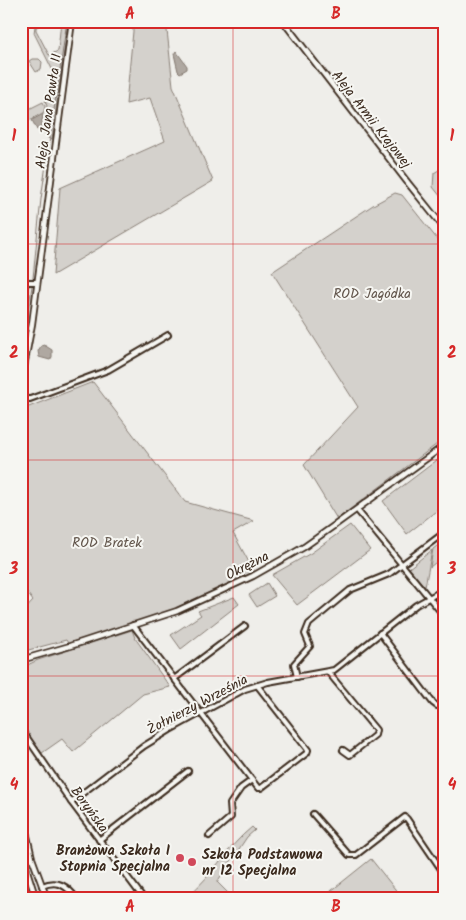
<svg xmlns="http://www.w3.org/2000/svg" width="466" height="920" font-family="Kalam,sans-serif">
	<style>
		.green { fill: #d4d1cc; stroke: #887e75 }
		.water { fill: #afa8a1; stroke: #81766d }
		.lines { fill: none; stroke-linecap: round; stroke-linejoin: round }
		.stream { stroke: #81766d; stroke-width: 1 }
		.minor-casing { stroke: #3b2a1e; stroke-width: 8 }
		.tertiary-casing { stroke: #3b2a1e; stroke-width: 8 }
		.minor { stroke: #f6f6f2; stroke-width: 4 }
		.tertiary { stroke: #f6f6f2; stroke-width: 4.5 }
		.grid { fill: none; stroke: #d62828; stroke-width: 1; stroke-opacity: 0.55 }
		.poi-dot { fill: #d1495b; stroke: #f6f6f2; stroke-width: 2 }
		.labels { text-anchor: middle; stroke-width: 4; stroke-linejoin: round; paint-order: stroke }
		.street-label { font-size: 14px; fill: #3b2a1e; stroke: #f6f6f2 }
		.park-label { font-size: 14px; fill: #61544a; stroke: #f6f6f2 }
		.poi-label { font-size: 14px; font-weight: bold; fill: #3b2a1e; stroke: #f6f6f2; text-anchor: end }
		.neatline { fill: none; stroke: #d62828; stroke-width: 2 }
		.grid-label { font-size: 16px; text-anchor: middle; font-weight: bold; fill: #d62828 }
	</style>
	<rect width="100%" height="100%" fill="#efeeea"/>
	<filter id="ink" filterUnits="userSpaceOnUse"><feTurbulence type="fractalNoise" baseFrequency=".02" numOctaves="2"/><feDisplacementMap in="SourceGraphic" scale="10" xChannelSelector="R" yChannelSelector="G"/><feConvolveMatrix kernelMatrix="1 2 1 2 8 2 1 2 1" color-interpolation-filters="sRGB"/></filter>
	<g filter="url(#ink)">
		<g class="green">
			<polygon points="42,21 44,23 36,27 36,30 49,55 58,51 61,21 68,21 52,140 48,138 42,129 43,125 45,126 47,106 45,101 50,97 53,71 34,33 35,26 39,22 40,24 42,23"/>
			<polygon points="134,21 166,21 173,86 213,181 53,275 60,188 165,141 150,98 126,104"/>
			<polygon points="32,59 39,59 42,62 41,69 36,72 29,61"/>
			<polygon points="43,102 45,106 44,112 30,120 21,120 21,113"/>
			<polygon points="445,166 445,202 433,187 434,173"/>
			<polygon points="395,193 402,195 445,249 445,438 337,519 304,465 358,407 272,272 373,205"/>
			<polygon points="29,285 21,341 21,288"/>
			<polygon points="93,382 185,502 254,521 233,533 256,575 177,611 70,646 66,640 21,652 21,614 33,601 21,584 21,410"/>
			<polygon points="445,454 445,504 407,534 383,501"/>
			<polygon points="350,525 370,550 297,605 272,575 311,553"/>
			<polygon points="445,540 445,555 430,567 433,549"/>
			<polygon points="432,550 425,587 409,568"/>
			<polygon points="267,583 275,596 257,607 249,595"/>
			<polygon points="445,593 445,612 436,602 435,598"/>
			<polygon points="234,597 239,604 181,649 171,635 201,615 198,611"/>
			<polygon points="132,630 135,638 170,687 143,694 73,752 62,739 42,753 21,725 21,668 38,660"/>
			<path d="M252 827 255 830 247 837 217 882 234 899H193L189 895C213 875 227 847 252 827Z"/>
			<polygon points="371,859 403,899 321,899"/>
		</g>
		<g class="water">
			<polygon points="176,51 187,66 187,69 180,73 178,71 174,54"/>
			<polygon points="43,114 41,129 37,130 32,120"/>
			<polygon points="44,345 52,350 52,357 50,360 39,357 38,351 41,346"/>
		</g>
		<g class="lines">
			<g class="stream">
				<polyline points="33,278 41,199 67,21"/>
				<polyline points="21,354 32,286"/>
			</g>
			<defs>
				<g id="minor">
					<polyline points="21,284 25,282 37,282"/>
					<polyline points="21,399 30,399 108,370 168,335"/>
					<polyline points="357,510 445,617"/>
					<polyline points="133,625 258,788 261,788 307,753 308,750 257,685"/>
					<polyline points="380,633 433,703 437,706 443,704 445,700"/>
					<polyline points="328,672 376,730 375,735 350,755 343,750"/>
					<polyline points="297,677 294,664 310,646 305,634 309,624 350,590 389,574 445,532"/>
					<polyline points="174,679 245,626"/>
					<polyline points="21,729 71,802 144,899"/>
					<polyline points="71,802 144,746 170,730 245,689 268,682 334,670 416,605 445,589"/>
					<polyline points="313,814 349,855 356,855 405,817 407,819 445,875"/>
					<polyline points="209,836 231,817 230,804 241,788 252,780"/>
					<polyline points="99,840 188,771"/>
					<path d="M42 886C58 879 67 886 77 899"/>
				</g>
				<g id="tertiary">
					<polyline points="283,21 408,183 445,229"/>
					<polyline points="21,382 32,324 72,21"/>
					<polyline points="21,660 70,646 177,611 253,576 304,547 335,525 445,445"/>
					<polyline points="21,810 32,858 47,899"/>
					<polyline points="21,852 36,899"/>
				</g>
			</defs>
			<use href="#minor" class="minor-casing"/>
			<use href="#tertiary" class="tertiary-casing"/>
			<use href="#minor" class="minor"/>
			<use href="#tertiary" class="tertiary"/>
		</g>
	</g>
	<path class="grid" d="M233 21V899M21 244H445M21 460H445M21 676H445"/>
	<g class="poi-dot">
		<circle cx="180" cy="858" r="5"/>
		<circle cx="192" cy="862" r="5"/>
	</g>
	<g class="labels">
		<g class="street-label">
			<text transform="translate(48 111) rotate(-82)" y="5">Aleja Jana Pawła II</text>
			<text transform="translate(372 119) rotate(52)" y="5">Aleja Armii Krajowej</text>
			<text transform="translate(247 565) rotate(-27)" y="5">Okrężna</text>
			<text transform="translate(197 704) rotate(-28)" y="5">Żołnierzy Września</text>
			<text transform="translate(90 809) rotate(54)" y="5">Boryńska</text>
		</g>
		<g class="park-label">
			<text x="372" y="298">ROD Jagódka</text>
			<text x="107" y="547">ROD Bratek</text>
		</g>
		<g class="poi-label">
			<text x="170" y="855">Branżowa Szkoła I<tspan x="170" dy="16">Stopnia Specjalna</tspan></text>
			<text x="202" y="859" text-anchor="start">Szkoła Podstawowa<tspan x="202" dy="16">nr 12 Specjalna</tspan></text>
		</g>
	</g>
	<rect width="466" height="920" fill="none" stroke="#f6f6f2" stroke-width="55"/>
	<rect x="28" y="28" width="410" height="864" class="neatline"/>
	<g class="grid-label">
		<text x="130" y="19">A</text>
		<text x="336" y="19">B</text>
		<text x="14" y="141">1</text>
		<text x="452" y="141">1</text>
		<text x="14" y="358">2</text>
		<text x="452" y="358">2</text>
		<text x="14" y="574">3</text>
		<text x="452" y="574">3</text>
		<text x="14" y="790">4</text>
		<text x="452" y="790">4</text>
		<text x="130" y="912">A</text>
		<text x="336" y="912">B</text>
	</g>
</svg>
